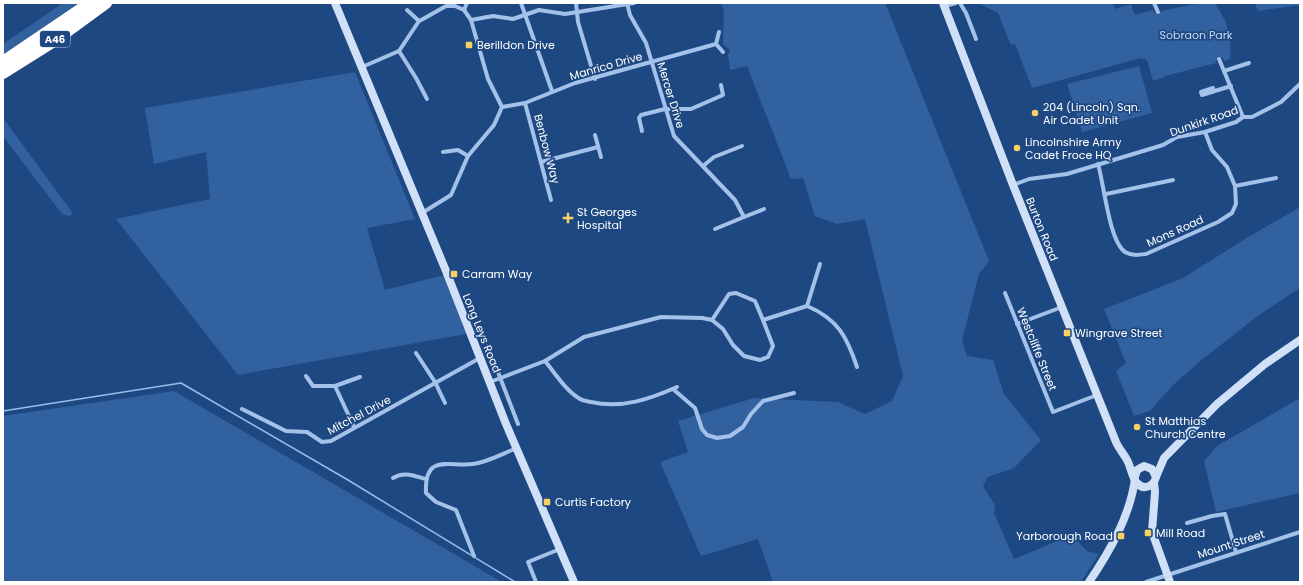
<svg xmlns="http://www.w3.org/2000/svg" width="1303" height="585" font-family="Poppins,sans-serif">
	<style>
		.green { fill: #3261a0 }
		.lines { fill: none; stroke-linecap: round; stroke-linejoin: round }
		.stream { stroke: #98bceb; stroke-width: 1.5 }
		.street { stroke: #a4c2e9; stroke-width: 4 }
		.secondary { stroke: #cfe0f7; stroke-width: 8 }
		.highway { stroke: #fff; stroke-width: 12 }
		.poi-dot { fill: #f8d064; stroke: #1e4882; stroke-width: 1.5 }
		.labels { text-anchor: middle; stroke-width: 3.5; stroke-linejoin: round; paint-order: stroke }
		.shield { fill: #1e4882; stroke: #bcc8da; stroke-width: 1 }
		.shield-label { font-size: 10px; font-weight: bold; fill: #fff }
		.park-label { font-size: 11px; fill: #c8dcf7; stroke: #1e4882 }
		.poi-label { font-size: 11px; fill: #fff; stroke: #1e4882; text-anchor: start }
		.street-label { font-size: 11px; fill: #fff; stroke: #1e4882 }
	</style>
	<rect width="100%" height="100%" fill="#1e4882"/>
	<g class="green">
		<polygon points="63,3 78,3 3,55 3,44"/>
		<polygon points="721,3 885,3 989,261 979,274 962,340 967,356 993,360 1004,394 1041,440 1014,468 988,477 983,486 995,505 994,513 1014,559 1072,535 1087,551 1099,554 1081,582 773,582 758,539 701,556 660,462 688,452 678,421 754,398 838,402 865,414 892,401 903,376 865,219 837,224 815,216 803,178 791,179 747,66 730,70 728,55 730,50 723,44 724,11"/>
		<path d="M978 3H1113L1115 9 1131 4 1135 15 1153 10 1154 13C1173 8 1195 3 1216 3L1215 4C1228 21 1232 38 1230 59L1224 61 1223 57 1216 60V63L1165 76V77L1153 81 1147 60 1141 58 1032 88 1015 44 1011 45 998 13Z"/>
		<polygon points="1255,3 1300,3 1300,5 1258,11"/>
		<polygon points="1139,66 1152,113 1082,132 1067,84"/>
		<polygon points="355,72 415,219 367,228 385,290 444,275 466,334 238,375 116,219 210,199 206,152 154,164 145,108"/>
		<polygon points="3,118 69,208 73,214 69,216 62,214 3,136"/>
		<polygon points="1300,207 1300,288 1259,315 1199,362 1172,386 1150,411 1134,416 1116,371 1126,363 1104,309 1183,278 1245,239"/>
		<polygon points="174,391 502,582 3,582 3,416"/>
		<polygon points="1300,398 1300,493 1216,512 1204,461 1217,446"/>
	</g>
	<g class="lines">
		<polyline class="stream" points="3,411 181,383 348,480 515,582"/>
		<g class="street">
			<polyline points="521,3 552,91"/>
			<polyline points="576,3 578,22 595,79"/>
			<polyline points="627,3 630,15 646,43 674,136 735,200 744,217 764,209"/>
			<polyline points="960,3 966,13 976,39"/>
			<polyline points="1154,3 1158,12"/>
			<polyline points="945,6 956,3"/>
			<polyline points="407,10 419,21"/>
			<polyline points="464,10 467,3"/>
			<polyline points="471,20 493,16 513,19 539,10 565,14 634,3"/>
			<polyline points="719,32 716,44 723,52"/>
			<polyline points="399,51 416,78 427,99"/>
			<polyline points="1219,59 1224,71"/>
			<polyline points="362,67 399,51 419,21 423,19 446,6 455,6 464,10 471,20 488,79 502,107 494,125 468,156 451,195 422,213"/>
			<polyline points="1213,92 1213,88 1201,92 1202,95 1231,86"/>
			<polyline points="525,103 551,200"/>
			<polyline points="502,107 525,103 575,83 716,44"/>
			<polyline points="1243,117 1224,71 1249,63"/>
			<polyline points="642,131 639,118 641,115 665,109 691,109 723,95 721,85"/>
			<polyline points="595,135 601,157"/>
			<polyline points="443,152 458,150 468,156"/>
			<polyline points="541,162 598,147"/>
			<path d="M1098 164C1104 184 1109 241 1125 252 1132 256 1138 255 1146 254L1218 222 1232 213 1236 204 1235 186 1227 167 1212 150 1205 132"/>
			<polyline points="703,166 714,157 742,146"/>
			<polyline points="1013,185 1029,179 1067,174 1163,145 1177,137 1205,132 1236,122 1243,117 1252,117 1281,102 1300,84"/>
			<polyline points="1235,186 1276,178"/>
			<polyline points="1106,194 1173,180"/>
			<polyline points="715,229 744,217"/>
			<polyline points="1005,293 1053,412 1097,395"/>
			<path d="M807 306C838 319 847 337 857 367"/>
			<polyline points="712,320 723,329 733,345 744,356 760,360 768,357 773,346 763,320"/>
			<polyline points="1017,324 1062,307"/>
			<polyline points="488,346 518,424"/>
			<polyline points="416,353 435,382 445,403"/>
			<path d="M545 361C555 373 566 391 580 399 583 401 588 401 591 402 622 409 650 399 677 387"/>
			<polyline points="306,376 313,386 335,386"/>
			<polyline points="490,382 545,361 584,337 661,317 702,318 712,320 729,294 736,293 755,301 763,320 807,306 820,264"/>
			<polyline points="673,389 695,408 702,429 707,435 717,438 730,436 743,427 751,414 763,401 794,393"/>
			<polyline points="242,409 286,431 307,432 322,442 331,441 480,358"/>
			<polyline points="354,427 335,386 360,377"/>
			<path d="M393 478C404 471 414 476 426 479"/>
			<polyline points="1187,523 1212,516 1225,514 1236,552"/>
			<path d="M474 556 456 510 436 502 426 493C424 453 449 467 473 464 488 462 504 453 517 448"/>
			<polyline points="536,582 528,562 560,549"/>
			<polyline points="1146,582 1300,532"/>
		</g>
		<g class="secondary">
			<polyline points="335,3 446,271 506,424 574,582"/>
			<path d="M943 3 1013 185 1116 442C1119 449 1124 454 1127 460 1131 467 1132 478 1137 483 1144 491 1154 486 1156 477L1152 469 1144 466 1137 470 1135 477"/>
			<polyline points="1156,477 1164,458 1217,404 1265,364 1300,340"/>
			<polyline points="1154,483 1155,492 1152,532 1170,582"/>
			<path d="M1089 582C1110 551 1130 516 1135 479"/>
		</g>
		<g class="highway">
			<polyline points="3,62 90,3"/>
			<polyline points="3,73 54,41 106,3"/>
		</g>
	</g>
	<g class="poi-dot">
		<rect x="465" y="41" width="8" height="8" rx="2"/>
		<circle cx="1035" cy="113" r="4"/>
		<circle cx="1017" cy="148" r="4"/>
		<path d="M566 212h4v4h4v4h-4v4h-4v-4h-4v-4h4z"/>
		<rect x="450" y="270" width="8" height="8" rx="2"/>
		<rect x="1063" y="329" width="8" height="8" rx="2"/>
		<circle cx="1137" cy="427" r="4"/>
		<rect x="543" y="498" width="8" height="8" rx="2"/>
		<rect x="1144" y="529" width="8" height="8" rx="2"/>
		<rect x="1117" y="532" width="8" height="8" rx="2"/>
	</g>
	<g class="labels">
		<rect class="shield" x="40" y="31" width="30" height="16" rx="3"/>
		<g class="shield-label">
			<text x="55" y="43">A46</text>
		</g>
		<g class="park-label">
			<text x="1196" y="39">Sobraon Park</text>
		</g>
		<g class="poi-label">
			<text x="477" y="49">Berilldon Drive</text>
			<text x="1043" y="111">204 (Lincoln) Sqn.<tspan x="1043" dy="13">Air Cadet Unit</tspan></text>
			<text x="1025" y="146">Lincolnshire Army<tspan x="1025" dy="13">Cadet Froce HQ</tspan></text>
			<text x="577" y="216">St Georges<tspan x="577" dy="13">Hospital</tspan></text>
			<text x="462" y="278">Carram Way</text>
			<text x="1075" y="337">Wingrave Street</text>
			<text x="1145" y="425">St Matthias<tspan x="1145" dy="13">Church Centre</tspan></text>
			<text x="555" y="506">Curtis Factory</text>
			<text x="1156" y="537">Mill Road</text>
			<text x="1113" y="540" text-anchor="end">Yarborough Road</text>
		</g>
		<g class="street-label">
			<text transform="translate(606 66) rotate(-16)" y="4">Manrico Drive</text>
			<text transform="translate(671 95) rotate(73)" y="4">Mercer Drive</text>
			<text transform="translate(1204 121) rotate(-19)" y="4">Dunkirk Road</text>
			<text transform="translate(547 149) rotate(75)" y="4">Benbow Way</text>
			<text transform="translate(1042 229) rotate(68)" y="4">Burton Road</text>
			<text transform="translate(1175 231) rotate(-24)" y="4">Mons Road</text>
			<text transform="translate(482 333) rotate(68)" y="4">Long Leys Road</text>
			<text transform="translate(1037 349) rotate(68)" y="4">Westcliffe Street</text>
			<text transform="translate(359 415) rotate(-28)" y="4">Mitchel Drive</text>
			<text transform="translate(1231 544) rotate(-18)" y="4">Mount Street</text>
		</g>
	</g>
	<rect width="1303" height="585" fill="none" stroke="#ffffff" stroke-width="8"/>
</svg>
